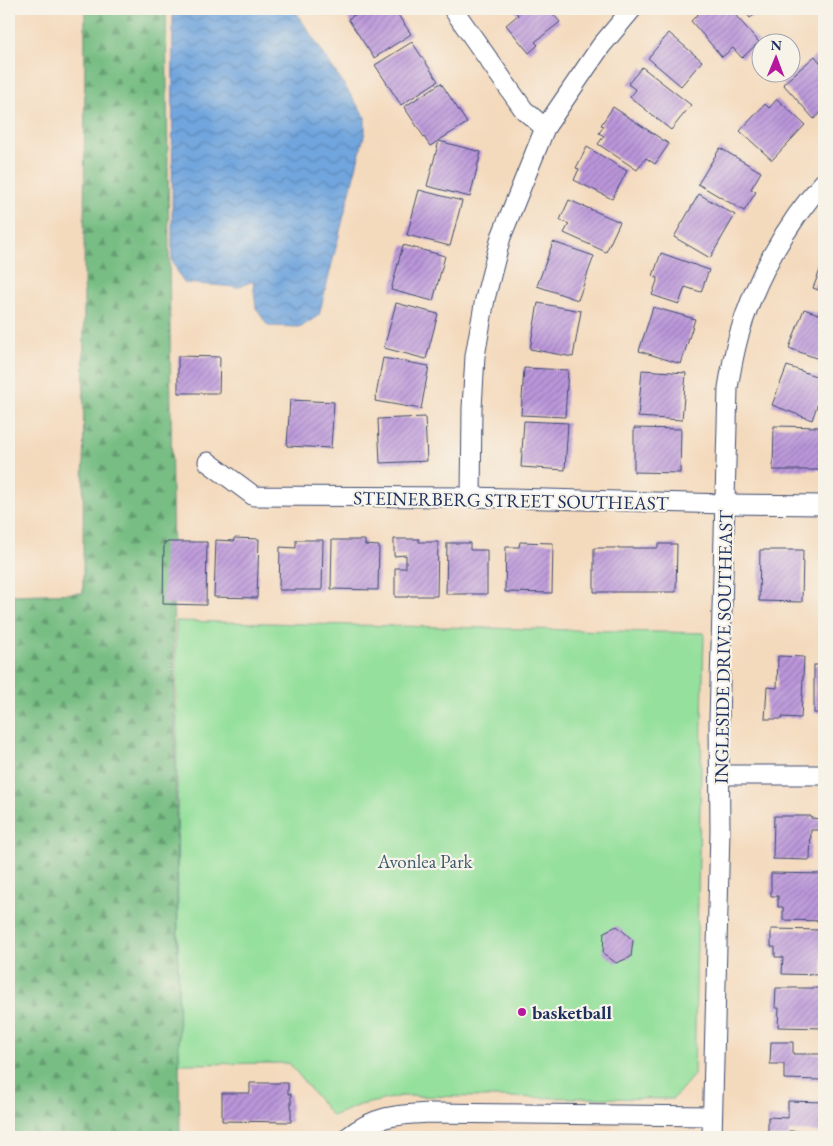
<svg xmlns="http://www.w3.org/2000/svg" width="833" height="1146" font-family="'EB Garamond',serif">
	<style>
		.green { fill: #95e09c; stroke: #58887d }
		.forest { fill: url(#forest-firs); stroke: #4a7671 }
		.water { fill: url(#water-waves); stroke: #466a9e }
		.building { fill: url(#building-hatch) }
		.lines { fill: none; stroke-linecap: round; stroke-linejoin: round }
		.minor-casing { stroke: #3c496c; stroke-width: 21 }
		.minor { stroke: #fff; stroke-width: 19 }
		.poi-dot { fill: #b5179e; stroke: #f7f3e8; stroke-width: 2 }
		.labels { text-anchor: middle; stroke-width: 4.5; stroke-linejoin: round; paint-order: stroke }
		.street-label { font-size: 19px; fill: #1b2f5e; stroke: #f7f3e8 }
		.park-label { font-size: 19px; fill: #3a5b6e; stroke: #f7f3e8 }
		.poi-label { font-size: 19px; font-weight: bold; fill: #1b2f5e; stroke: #f7f3e8; text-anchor: start }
	</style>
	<defs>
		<pattern id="forest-firs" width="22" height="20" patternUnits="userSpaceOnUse" patternTransform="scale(1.25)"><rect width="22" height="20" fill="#78be84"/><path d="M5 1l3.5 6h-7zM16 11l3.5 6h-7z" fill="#629b6f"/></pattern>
		<pattern id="water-waves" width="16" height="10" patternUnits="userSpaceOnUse" patternTransform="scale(1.25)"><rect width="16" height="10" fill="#71a5dd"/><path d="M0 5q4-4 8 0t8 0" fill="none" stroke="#5c87b6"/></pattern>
		<pattern id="building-hatch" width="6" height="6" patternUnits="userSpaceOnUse" patternTransform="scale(1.25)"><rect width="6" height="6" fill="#bb96da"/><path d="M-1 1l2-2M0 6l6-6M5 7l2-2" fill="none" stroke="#977bb4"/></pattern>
	</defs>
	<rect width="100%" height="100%" fill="#f7f3e8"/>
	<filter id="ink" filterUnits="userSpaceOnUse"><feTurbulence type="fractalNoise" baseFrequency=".02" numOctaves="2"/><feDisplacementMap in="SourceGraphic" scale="10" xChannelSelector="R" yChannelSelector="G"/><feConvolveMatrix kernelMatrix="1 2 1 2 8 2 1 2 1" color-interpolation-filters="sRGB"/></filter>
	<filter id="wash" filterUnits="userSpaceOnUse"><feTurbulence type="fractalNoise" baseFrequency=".0096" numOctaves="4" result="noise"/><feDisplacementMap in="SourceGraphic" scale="20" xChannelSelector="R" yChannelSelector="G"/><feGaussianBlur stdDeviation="1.12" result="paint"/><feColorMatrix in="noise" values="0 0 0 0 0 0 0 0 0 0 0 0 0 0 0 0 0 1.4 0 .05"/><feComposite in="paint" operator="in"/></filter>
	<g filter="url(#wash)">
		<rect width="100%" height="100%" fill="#f4dabd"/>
		<polygon class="green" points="176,621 704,633 694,1075 673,1099 401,1096 360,1105 332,1116 289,1063 179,1064"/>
		<polygon class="forest" points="85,9 166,9 180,1137 9,1137 9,595 83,593"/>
		<polygon class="water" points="173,9 294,9 365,117 365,132 319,315 301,327 268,326 256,308 253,281 238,287 184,283 172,261"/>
		<g id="blocks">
			<g class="building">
				<polygon points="364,9 394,9 411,34 374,58 348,19"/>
				<polygon points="516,9 549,9 560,22 535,42 538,45 529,53 506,25 518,15 514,10"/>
				<polygon points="703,9 730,9 759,42 742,58 733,48 722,57 691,21"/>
				<polygon points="742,9 762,9 750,18"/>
				<polygon points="669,33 702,61 681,86 648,58"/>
				<polygon points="412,42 438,81 401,105 375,65"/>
				<polygon points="815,56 824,67 824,110 814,119 783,84"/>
				<polygon points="642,67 691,105 671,130 630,97 636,90 628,84"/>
				<polygon points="441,83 467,123 430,146 404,107"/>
				<polygon points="777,99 805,125 772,160 740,131 765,104 769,108"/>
				<polygon points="613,107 669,144 655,164 646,158 637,170 598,144 604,136 599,133 604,126 601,125"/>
				<polygon points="439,141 481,152 470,197 427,186"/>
				<polygon points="587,147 627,171 612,199 574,180 579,169 576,168"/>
				<polygon points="720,148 761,172 751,189 756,192 744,211 698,184"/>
				<polygon points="419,190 462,201 450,246 407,235"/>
				<polygon points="699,194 735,215 710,258 674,237"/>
				<polygon points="569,200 620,222 606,252 564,233 569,224 560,220"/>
				<polygon points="553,242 594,256 578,300 537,286"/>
				<polygon points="403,245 445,256 433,301 391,290"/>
				<polygon points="661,253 709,270 701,292 685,287 679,304 652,295 658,278 653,276"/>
				<polygon points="824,260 824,292 813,288"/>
				<polygon points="396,303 438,314 426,359 384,348"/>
				<polygon points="538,303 581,311 573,357 530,349"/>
				<polygon points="653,307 695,319 681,364 639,351"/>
				<polygon points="804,309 824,316 824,361 789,348"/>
				<polygon points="178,356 220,357 219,393 178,393"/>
				<polygon points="383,358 429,366 421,409 375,401"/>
				<polygon points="787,366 824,379 824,386 812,420 772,405"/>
				<polygon points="524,368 568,370 565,417 521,415"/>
				<polygon points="642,370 686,373 682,420 638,417"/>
				<polygon points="290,400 334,402 331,448 287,446"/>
				<polygon points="425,417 427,461 380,463 378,419"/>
				<polygon points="524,421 568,423 565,470 521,467"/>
				<polygon points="774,426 821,427 821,470 773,470"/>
				<polygon points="634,428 681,429 680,473 634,472"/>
				<polygon points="234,538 259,539 257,598 214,597 216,540 234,541"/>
				<polygon points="394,539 419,539 419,542 438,542 437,596 408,596 408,597 395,597 395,568 406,568 406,555 394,556"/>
				<polygon points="296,540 323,540 322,590 279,590 280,547 296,548"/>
				<polygon points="332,540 365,540 365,545 379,546 378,590 331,589"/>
				<polygon points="164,542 207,542 206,605 163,604"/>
				<polygon points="520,542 553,543 552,593 505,592 506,547 519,547"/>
				<polygon points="447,543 470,543 470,550 487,550 487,594 446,594"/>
				<polygon points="658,544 677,544 676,592 594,592 594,548 658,548"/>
				<polygon points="821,548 824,548 824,597 822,597"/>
				<polygon points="760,550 803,550 802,602 759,601"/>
				<polygon points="778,656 804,657 801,718 782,717 782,719 765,719 767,687 777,688"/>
				<rect x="814" y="665" width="10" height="48"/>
				<polygon points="774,816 811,816 811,818 821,819 820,830 811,830 810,860 773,859"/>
				<polygon points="771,873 824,874 823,921 783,920 783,907 778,907 778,896 771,896"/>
				<polygon points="617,926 633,940 631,957 616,963 603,953 604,932"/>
				<polygon points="771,929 823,930 822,975 782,974 783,957 775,957 775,947 771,947"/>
				<polygon points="776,988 824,988 824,1028 778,1027 779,1008 775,1008"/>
				<polygon points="771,1042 793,1042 793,1054 821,1054 821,1080 784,1079 784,1064 770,1064"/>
				<polygon points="250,1083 288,1083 288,1094 291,1094 291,1122 222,1121 222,1093 250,1093"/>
				<polygon points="788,1101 823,1102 823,1132 789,1131 789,1137 768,1137 768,1117 788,1118"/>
			</g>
		</g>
	</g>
	<g filter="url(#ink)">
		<use href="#blocks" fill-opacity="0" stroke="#3c496c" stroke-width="1"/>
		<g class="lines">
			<defs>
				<g id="minor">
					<polyline points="453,9 524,110 545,128"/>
					<polyline points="208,462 254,496 471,497 726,504 824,505"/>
					<polyline points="471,497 472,408 475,356 485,299 501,237 545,128 601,46 632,9"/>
					<polyline points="720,775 824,775"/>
					<path d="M348 1137C376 1115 397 1115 431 1113L712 1116"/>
					<path d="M712 1137 720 831 719 721 728 388C731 370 734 352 739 335 754 282 786 223 824 182"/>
				</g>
			</defs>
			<use href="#minor" class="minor-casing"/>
			<use href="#minor" class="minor"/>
		</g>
	</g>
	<circle class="poi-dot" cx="522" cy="1012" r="5"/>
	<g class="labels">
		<g class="street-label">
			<text transform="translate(511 500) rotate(1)" y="7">STEINERBERG STREET SOUTHEAST</text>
			<text transform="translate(723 647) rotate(-89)" y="7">INGLESIDE DRIVE SOUTHEAST</text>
		</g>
		<g class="park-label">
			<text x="425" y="868">Avonlea Park</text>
		</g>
		<g class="poi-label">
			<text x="532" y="1019">basketball</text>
		</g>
	</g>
	<rect width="833" height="1146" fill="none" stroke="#f7f3e8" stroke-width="30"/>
	<g transform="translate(776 58) rotate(1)"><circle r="24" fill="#f7f3e8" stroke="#9fa5b1"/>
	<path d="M0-4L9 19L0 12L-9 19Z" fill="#b5179e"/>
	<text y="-8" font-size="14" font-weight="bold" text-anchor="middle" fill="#1b2f5e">N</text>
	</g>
</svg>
